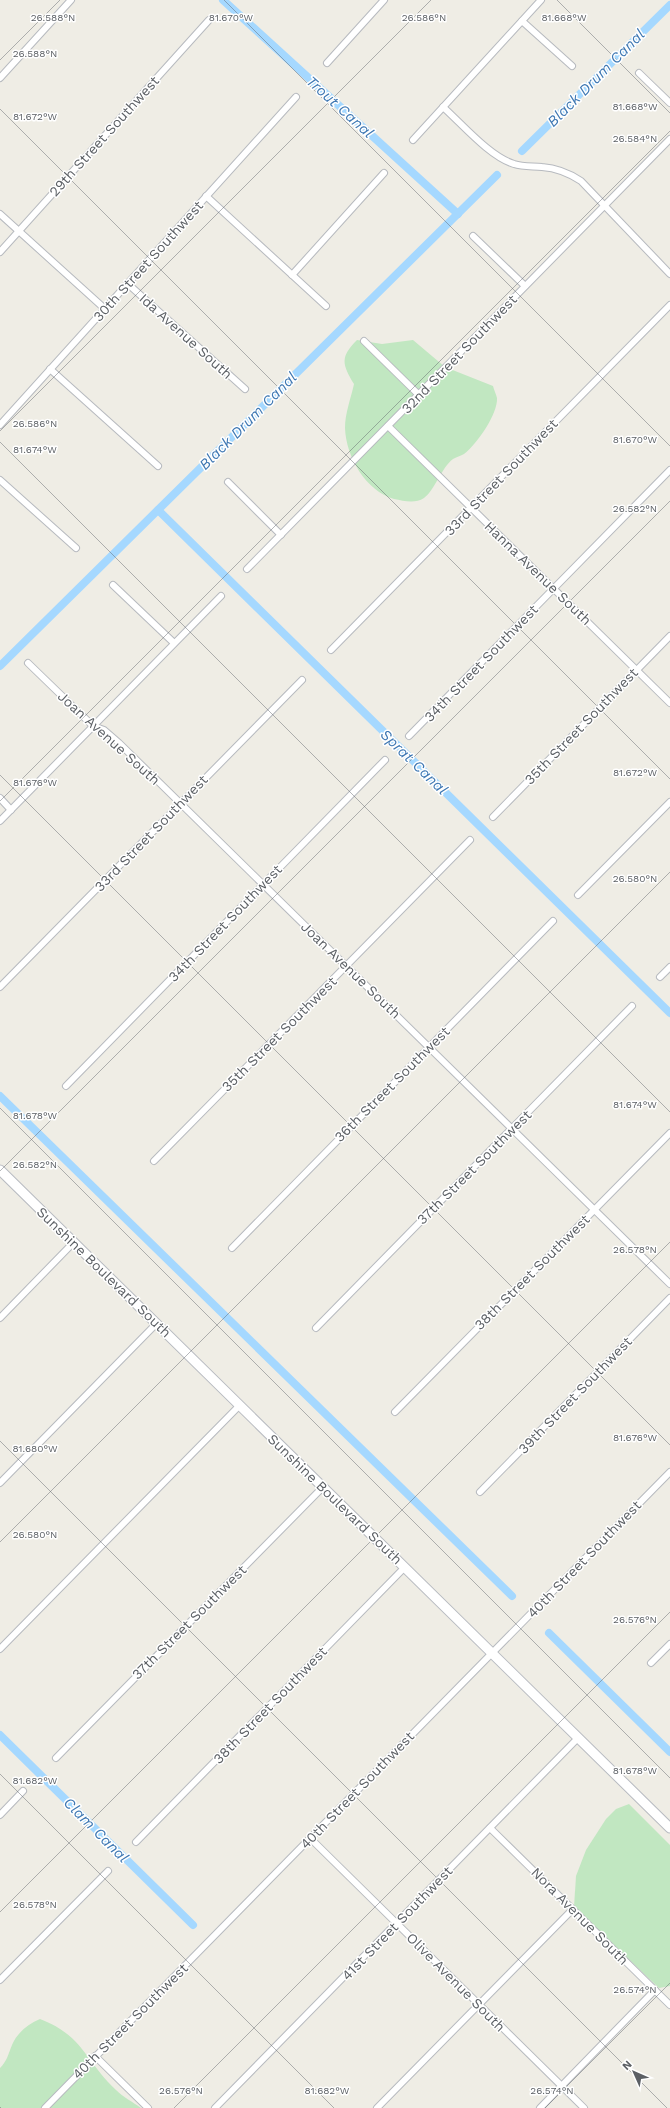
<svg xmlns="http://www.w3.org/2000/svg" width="670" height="2108" font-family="'Work Sans',sans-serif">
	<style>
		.green { fill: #c1e7c1 }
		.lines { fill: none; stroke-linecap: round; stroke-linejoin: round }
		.canal { stroke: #a5d8ff; stroke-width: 8 }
		.street-casing { stroke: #b7babf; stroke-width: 8 }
		.secondary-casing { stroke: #b8bbc1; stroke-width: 11 }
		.street { stroke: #fff; stroke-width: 6 }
		.secondary { stroke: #fff; stroke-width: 9 }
		.ticks { fill: none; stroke: #5c6065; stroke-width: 1; stroke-opacity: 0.45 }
		.labels { text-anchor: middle; stroke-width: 3; stroke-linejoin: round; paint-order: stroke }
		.street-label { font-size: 14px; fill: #5c6065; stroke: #fff }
		.water-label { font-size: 15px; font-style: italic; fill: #3f78b3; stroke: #fff }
		.ticks-label { font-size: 10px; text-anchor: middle; fill: #5c6065; stroke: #fff; stroke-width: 3; stroke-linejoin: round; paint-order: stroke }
	</style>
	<rect width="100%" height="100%" fill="#efede5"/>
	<g class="green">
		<path d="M357 340 382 344 413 340 445 367 493 386C494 390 496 394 497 398 498 414 477 444 464 454 461 456 456 457 453 459 441 468 435 490 424 498 415 504 404 501 394 499 366 491 346 457 345 428 345 413 351 398 354 384 342 364 340 357 357 340Z"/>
		<polygon points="629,1804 670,1845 670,1986 659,1988 574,1907 576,1876 586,1850 606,1819 616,1809"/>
		<path d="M40 2019C84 2036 85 2061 116 2090 123 2097 133 2102 141 2108H0V2068C7 2061 8 2055 12 2045 17 2033 28 2024 40 2019Z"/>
	</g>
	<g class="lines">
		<g class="canal">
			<polyline points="223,0 458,214"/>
			<polyline points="522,151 670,5"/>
			<polyline points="158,510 670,1013"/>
			<polyline points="0,666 497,175"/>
			<polyline points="0,1096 512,1596"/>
			<polyline points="549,1633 670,1752"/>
			<polyline points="0,1735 193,1925"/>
		</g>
		<defs>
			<g id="street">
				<polyline points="522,21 572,66"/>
				<polyline points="327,63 384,0"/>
				<polyline points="639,73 670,103"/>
				<polyline points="0,78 71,0"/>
				<path d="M443 107C462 124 490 157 514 164 523 167 533 166 542 167 556 168 569 173 581 181L670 274"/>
				<polyline points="413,140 541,0"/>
				<polyline points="206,196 326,306"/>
				<polyline points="0,214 105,309"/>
				<polyline points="473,236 525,286"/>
				<polyline points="0,252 209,20"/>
				<polyline points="292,275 384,173"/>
				<polyline points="128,284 245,389"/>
				<polyline points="364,341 419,395"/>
				<polyline points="50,369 158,466"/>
				<polyline points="0,425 296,97"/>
				<polyline points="388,426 670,703"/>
				<polyline points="0,480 76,548"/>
				<polyline points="228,482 281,535"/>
				<polyline points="247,569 670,139"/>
				<polyline points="113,585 174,643"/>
				<polyline points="331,650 670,305"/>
				<polyline points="28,663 93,726 104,730 119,743 670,1284"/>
				<polyline points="409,736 670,470"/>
				<polyline points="0,798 11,810"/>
				<polyline points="493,817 670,636"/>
				<polyline points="0,821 221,596"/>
				<polyline points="578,895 670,802"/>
				<polyline points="660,977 670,967"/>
				<polyline points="0,987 302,680"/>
				<polyline points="66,1086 385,760"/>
				<polyline points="154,1161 470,840"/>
				<polyline points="232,1248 553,921"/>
				<polyline points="0,1318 74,1242"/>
				<polyline points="316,1328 632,1006"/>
				<polyline points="395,1412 670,1133"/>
				<polyline points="0,1483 157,1323"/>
				<polyline points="480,1492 670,1298"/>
				<polyline points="0,1649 240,1405"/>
				<polyline points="651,1663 670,1644"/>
				<polyline points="56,1758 323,1487"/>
				<polyline points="0,1815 23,1791"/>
				<polyline points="490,1828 670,2005"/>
				<polyline points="310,1838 584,2108"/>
				<polyline points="136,1842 405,1567"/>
				<polyline points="0,1980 108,1871"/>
				<polyline points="95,2056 148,2108"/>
				<polyline points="45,2108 670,1472"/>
				<polyline points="215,2108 578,1738"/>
				<polyline points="377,2108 573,1909"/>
				<polyline points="540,2108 655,1990"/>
			</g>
			<polyline id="secondary" points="0,1170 670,1828"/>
		</defs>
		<use href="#street" class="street-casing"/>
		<use href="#secondary" class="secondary-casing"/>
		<use href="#street" class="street"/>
		<use href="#secondary" class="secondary"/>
	</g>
	<path class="ticks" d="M224 0 670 446M557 0 670 113M0 60 60 0M0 109 670 779M0 431 431 0M0 442 670 1112M0 775 670 1445M0 801 670 131M0 1108 670 1778M0 1171 670 501M0 1441 667 2108M0 1542 670 872M0 1774 334 2108M0 1912 670 1242M0 2107 1 2108M174 2108 670 1612M545 2108 670 1983"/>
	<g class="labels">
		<g class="street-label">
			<text transform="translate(104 136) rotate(-48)" y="5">29th Street Southwest</text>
			<text transform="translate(148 261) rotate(-48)" y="5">30th Street Southwest</text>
			<text transform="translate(186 336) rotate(42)" y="5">Ida Avenue South</text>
			<text transform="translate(459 354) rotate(-46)" y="5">32nd Street Southwest</text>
			<text transform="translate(501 477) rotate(-46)" y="5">33rd Street Southwest</text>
			<text transform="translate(538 573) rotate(44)" y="5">Hanna Avenue South</text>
			<text transform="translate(481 663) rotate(-46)" y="5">34th Street Southwest</text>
			<text transform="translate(581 726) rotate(-46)" y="5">35th Street Southwest</text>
			<text transform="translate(109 738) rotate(42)" y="5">Joan Avenue South</text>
			<text transform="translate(151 833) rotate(-46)" y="5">33rd Street Southwest</text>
			<text transform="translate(225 923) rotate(-46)" y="5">34th Street Southwest</text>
			<text transform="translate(351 970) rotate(44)" y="5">Joan Avenue South</text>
			<text transform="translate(279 1034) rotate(-45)" y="5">35th Street Southwest</text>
			<text transform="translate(392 1084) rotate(-45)" y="5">36th Street Southwest</text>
			<text transform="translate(474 1167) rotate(-45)" y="5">37th Street Southwest</text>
			<text transform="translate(104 1272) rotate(44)" y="5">Sunshine Boulevard South</text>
			<text transform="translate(532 1272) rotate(-45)" y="5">38th Street Southwest</text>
			<text transform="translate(575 1395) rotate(-46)" y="5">39th Street Southwest</text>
			<text transform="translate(335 1499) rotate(44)" y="5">Sunshine Boulevard South</text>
			<text transform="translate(584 1559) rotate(-46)" y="5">40th Street Southwest</text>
			<text transform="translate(189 1622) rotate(-45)" y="5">37th Street Southwest</text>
			<text transform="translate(270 1705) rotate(-46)" y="5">38th Street Southwest</text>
			<text transform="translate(357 1790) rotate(-46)" y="5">40th Street Southwest</text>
			<text transform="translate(580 1916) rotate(45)" y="5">Nora Avenue South</text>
			<text transform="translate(397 1923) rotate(-46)" y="5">41st Street Southwest</text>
			<text transform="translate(456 1982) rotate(45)" y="5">Olive Avenue South</text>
			<text transform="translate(130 2021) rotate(-45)" y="5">40th Street Southwest</text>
		</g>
		<g class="water-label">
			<text transform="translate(596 78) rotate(-45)" y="5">Black Drum Canal</text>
			<text transform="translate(340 107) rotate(42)" y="5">Trout Canal</text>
			<text transform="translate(248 421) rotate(-45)" y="5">Black Drum Canal</text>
			<text transform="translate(414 762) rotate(44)" y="5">Sprat Canal</text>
			<text transform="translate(96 1830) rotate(45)" y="5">Clam Canal</text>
		</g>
	</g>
	<g class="ticks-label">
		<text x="231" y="21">81.670°W</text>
		<text x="53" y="21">26.588°N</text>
		<text x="424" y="21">26.586°N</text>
		<text x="564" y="21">81.668°W</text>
		<text x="35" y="57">26.588°N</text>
		<text x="635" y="110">81.668°W</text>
		<text x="35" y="120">81.672°W</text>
		<text x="635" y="142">26.584°N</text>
		<text x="35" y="427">26.586°N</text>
		<text x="635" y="443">81.670°W</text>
		<text x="35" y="453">81.674°W</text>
		<text x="635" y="512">26.582°N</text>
		<text x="635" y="776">81.672°W</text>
		<text x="35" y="786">81.676°W</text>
		<text x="635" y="882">26.580°N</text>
		<text x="635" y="1108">81.674°W</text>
		<text x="35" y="1119">81.678°W</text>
		<text x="35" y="1168">26.582°N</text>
		<text x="635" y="1253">26.578°N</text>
		<text x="635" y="1441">81.676°W</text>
		<text x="35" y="1452">81.680°W</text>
		<text x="35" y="1538">26.580°N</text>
		<text x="635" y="1623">26.576°N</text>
		<text x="635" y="1774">81.678°W</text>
		<text x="35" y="1784">81.682°W</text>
		<text x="35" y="1908">26.578°N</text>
		<text x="635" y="1993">26.574°N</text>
		<text x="181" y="2094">26.576°N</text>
		<text x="327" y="2094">81.682°W</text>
		<text x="552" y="2094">26.574°N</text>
	</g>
	<g transform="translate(634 2072) rotate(315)" stroke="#ffffff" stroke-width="3" paint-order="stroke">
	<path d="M0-3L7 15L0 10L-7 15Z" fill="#5c6065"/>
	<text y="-6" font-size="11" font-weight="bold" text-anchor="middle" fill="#5c6065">N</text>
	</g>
</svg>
